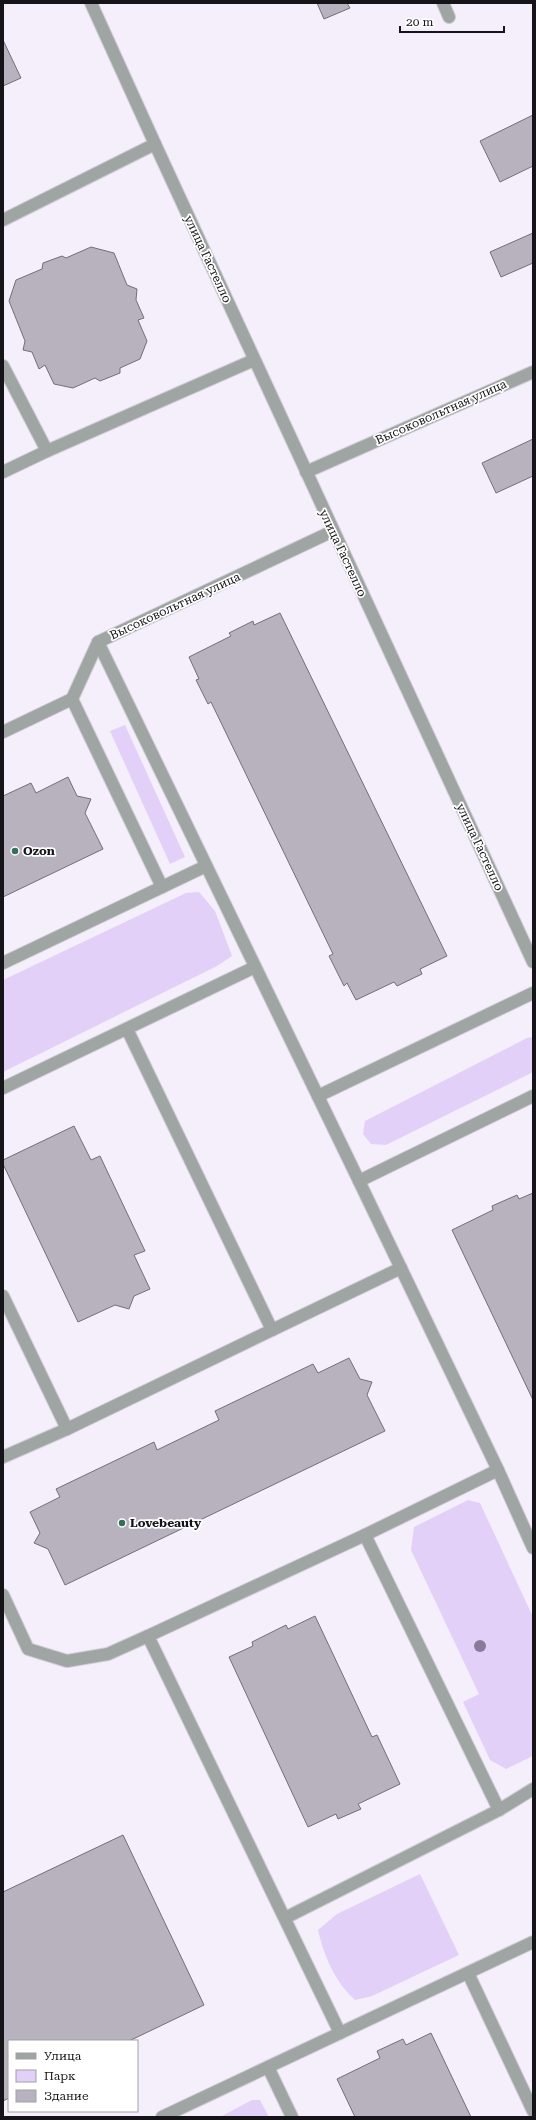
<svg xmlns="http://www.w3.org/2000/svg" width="536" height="2120" font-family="'Roboto Serif',serif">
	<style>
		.green { fill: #e2d0f9 }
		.building { fill: #b7b2bd; stroke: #736f79 }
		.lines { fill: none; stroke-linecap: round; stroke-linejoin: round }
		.service-casing { stroke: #d0ccd6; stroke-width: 14 }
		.minor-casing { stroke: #d0ccd6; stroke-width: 14 }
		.service { stroke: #9fa5a2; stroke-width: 12 }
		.minor { stroke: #9fa5a2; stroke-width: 12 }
		.tree { fill: #8b799c }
		.poi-dot { fill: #346f5a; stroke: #fff; stroke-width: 1.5 }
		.labels { text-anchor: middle; stroke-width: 3.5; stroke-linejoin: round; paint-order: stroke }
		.street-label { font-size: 12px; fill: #151418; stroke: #fff }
		.poi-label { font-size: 12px; font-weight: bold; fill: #151418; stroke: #fff; text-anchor: start }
	</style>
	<rect width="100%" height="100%" fill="#f4effa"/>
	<g class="green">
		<polygon points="125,725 185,857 170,864 110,731"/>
		<polygon points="199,892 215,911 232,956 217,966 3,1072 3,980 186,893"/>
		<polygon points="533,1037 533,1072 386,1145 371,1144 363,1134 365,1121 527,1038"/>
		<polygon points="468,1500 480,1503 533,1617 533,1756 506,1769 490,1760 463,1702 479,1694 411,1550 414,1527"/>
		<path d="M420 1874 459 1955 372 1996 355 2000C335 1982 324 1956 318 1930L337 1914Z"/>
		<polygon points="252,2100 260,2100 269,2117 220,2117"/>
	</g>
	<g class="building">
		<polygon points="317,3 347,3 350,8 324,19"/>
		<polygon points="3,40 21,78 3,86"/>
		<polygon points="533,115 533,166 500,182 480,141"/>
		<polygon points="533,233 533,263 501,277 490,252"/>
		<polygon points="91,247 114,253 127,285 137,289 136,300 144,318 138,320 147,341 140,359 120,368 120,373 100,381 95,378 73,388 54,384 45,365 39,369 32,352 23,350 25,341 9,301 16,280 42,269 43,263 62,256 66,258"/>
		<polygon points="533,439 533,476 496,493 482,463"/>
		<polygon points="280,613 447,956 420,969 422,974 397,986 394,982 356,1000 347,983 344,986 329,956 333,954 211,702 208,704 196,680 199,679 189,657 231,636 229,633 253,621 254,625"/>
		<polygon points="68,777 77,796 91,799 85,813 103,849 3,897 3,796 31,783 36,793"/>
		<polygon points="74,1126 91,1160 100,1156 145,1251 134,1255 150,1289 134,1296 129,1309 115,1305 78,1322 3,1164 3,1160"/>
		<polygon points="533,1193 533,1400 452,1230 493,1210 492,1206 517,1195 519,1199"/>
		<polygon points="349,1358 360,1379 372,1382 367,1395 385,1431 65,1585 48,1549 34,1543 40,1533 30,1512 60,1497 56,1489 154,1442 157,1450 219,1420 215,1411 313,1364 318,1373"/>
		<polygon points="315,1616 372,1737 377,1735 400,1784 358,1804 361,1809 338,1819 336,1814 308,1827 229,1657 253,1646 252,1642 286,1625 288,1629"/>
		<polygon points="123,1835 204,2005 129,2041 9,2041 9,2098 3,2101 3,1892"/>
		<polygon points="431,2033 471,2117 355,2117 337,2079 380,2058 377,2051 403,2039 406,2045"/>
	</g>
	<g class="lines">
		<defs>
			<g id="service">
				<polyline points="91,3 155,144"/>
				<polyline points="443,3 449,17"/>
				<polyline points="3,366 47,451 254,360"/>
				<polyline points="3,472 47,451"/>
				<polyline points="98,642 359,1181"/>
				<polyline points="72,699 162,887"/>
				<polyline points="3,963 206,866"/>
				<polyline points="3,1088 255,967"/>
				<polyline points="318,1096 533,993"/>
				<polyline points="3,1296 67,1429"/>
				<polyline points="272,1330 401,1268"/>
				<polyline points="3,1457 67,1429 272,1330 127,1029"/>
				<polyline points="498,1470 359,1181 533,1096"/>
				<polyline points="3,1595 28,1649 67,1661 108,1654 148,1636"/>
				<polyline points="499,1810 533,1789"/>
				<polyline points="285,1918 499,1810 365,1535"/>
				<polyline points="468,1973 533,2111"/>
				<polyline points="340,2033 148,1636 365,1535 498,1470 533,1548"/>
				<polyline points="268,2067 292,2117"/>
				<polyline points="162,2117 533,1942"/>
			</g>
			<g id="minor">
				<polyline points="3,220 155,144 533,962"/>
				<polyline points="306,472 533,372"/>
				<polyline points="3,732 72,699 98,642 333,531"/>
			</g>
		</defs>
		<use href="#service" class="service-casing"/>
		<use href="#minor" class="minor-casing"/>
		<use href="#service" class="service"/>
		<use href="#minor" class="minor"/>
	</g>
	<circle class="tree" cx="480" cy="1646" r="6"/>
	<g class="poi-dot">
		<circle cx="15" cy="851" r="4"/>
		<circle cx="122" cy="1523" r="4"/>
	</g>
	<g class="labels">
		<g class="street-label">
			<text transform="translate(208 259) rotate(65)" y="4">улица Гастелло</text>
			<text transform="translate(441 412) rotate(-24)" y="4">Высоковольтная улица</text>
			<text transform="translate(343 553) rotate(65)" y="4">улица Гастелло</text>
			<text transform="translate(175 606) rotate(-25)" y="4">Высоковольтная улица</text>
			<text transform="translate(480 847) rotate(65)" y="4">улица Гастелло</text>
		</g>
		<g class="poi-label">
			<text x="23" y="855">Ozon</text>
			<text x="130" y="1527">Lovebeauty</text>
		</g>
	</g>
	<rect width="536" height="2120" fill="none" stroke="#151418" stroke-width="8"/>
	<rect x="8" y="2040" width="130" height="72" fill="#ffffff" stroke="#a1a1a3"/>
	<rect x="16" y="2053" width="20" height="6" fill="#9fa5a2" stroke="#a1a1a3"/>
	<text x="44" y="2060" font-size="12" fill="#151418">Улица</text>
	<rect x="16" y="2070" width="20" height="12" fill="#e2d0f9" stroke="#a1a1a3"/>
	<text x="44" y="2080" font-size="12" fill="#151418">Парк</text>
	<rect x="16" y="2090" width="20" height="12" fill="#b7b2bd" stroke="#a1a1a3"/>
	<text x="44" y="2100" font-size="12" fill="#151418">Здание</text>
	<path d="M400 26v6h104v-6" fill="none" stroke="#151418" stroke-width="2"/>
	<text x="406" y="26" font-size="12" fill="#151418" stroke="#ffffff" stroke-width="3" paint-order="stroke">20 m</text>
</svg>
